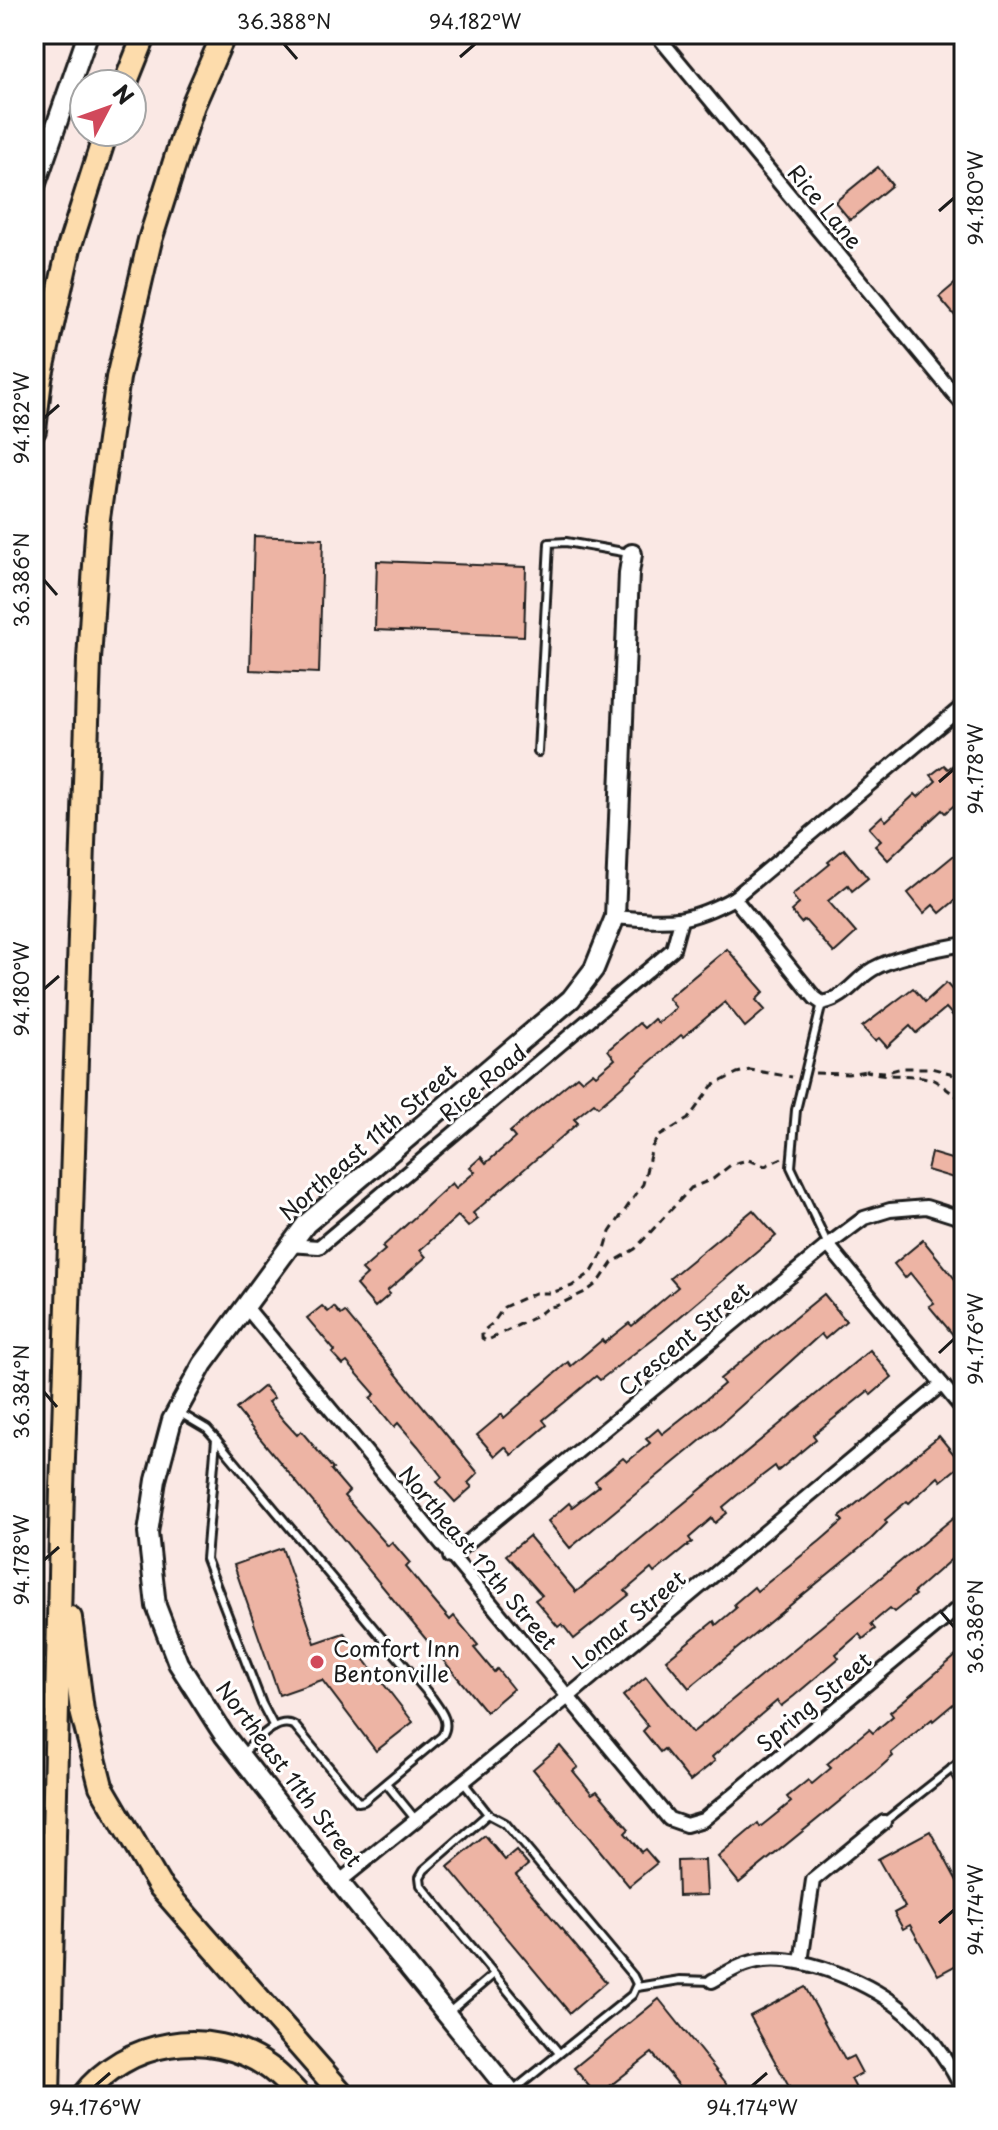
<svg xmlns="http://www.w3.org/2000/svg" width="998" height="2130" font-family="'Playpen Sans',sans-serif">
	<style>
		.building { fill: #edb4a4; stroke: #1c1c1c; stroke-width: 2 }
		.lines { fill: none; stroke-linecap: round; stroke-linejoin: round }
		.lane-casing { stroke: #1c1c1c; stroke-width: 12 }
		.street-casing { stroke: #1c1c1c; stroke-width: 18 }
		.secondary-casing { stroke: #1c1c1c; stroke-width: 24 }
		.highway-casing { stroke: #1c1c1c; stroke-width: 28 }
		.path { stroke: #1c1c1c; stroke-width: 3; stroke-dasharray: 8 6; stroke-linecap: butt }
		.lane { stroke: #fff; stroke-width: 6 }
		.street { stroke: #fff; stroke-width: 12 }
		.secondary { stroke: #fff; stroke-width: 18 }
		.highway { stroke: #fddcac; stroke-width: 22 }
		.ticks { fill: none; stroke: #1c1c1c; stroke-width: 3 }
		.poi-dot { fill: #d1495b; stroke: #fff; stroke-width: 3 }
		.labels { text-anchor: middle; stroke-width: 6; stroke-linejoin: round; paint-order: stroke }
		.street-label { font-size: 22px; fill: #1c1c1c; stroke: #fff }
		.poi-label { font-size: 22px; fill: #1c1c1c; stroke: #fff; text-anchor: start }
		.neatline { fill: none; stroke: #1c1c1c; stroke-width: 3 }
		.ticks-label { font-size: 20px; text-anchor: middle; fill: #1c1c1c }
	</style>
	<rect width="100%" height="100%" fill="#fae8e4"/>
	<filter id="ink" filterUnits="userSpaceOnUse"><feTurbulence type="fractalNoise" baseFrequency=".0125" numOctaves="2"/><feDisplacementMap in="SourceGraphic" scale="16" xChannelSelector="R" yChannelSelector="G"/><feConvolveMatrix kernelMatrix="1 2 1 2 8 2 1 2 1" color-interpolation-filters="sRGB"/></filter>
	<g filter="url(#ink)">
		<g class="building">
			<polygon points="878,167 892,185 850,220 835,202"/>
			<polygon points="964,276 964,310 956,317 939,297"/>
			<polygon points="254,536 323,539 319,673 250,670"/>
			<polygon points="377,561 526,567 524,636 375,630"/>
			<polygon points="964,756 964,797 945,813 942,810 888,860 875,846 881,841 869,828 882,816 886,821 915,794 918,797 936,781 931,775 944,765 948,769"/>
			<polygon points="964,847 964,893 940,913 933,905 924,913 908,893"/>
			<polygon points="844,849 868,878 852,891 848,885 828,901 856,933 834,953 805,920 801,923 791,911 799,904 792,895 830,864 828,862"/>
			<polygon points="727,949 764,992 756,1000 765,1010 745,1027 725,1002 683,1037 681,1035 598,1107 594,1103 574,1119 578,1123 473,1213 478,1219 468,1227 458,1216 420,1250 426,1257 387,1291 390,1294 375,1307 356,1285 367,1275 362,1270 385,1250 382,1247 452,1183 456,1188 475,1172 470,1167 481,1157 486,1163 515,1138 510,1132 577,1076 582,1081 593,1072 596,1075 615,1059 608,1050 639,1023 644,1028 654,1019 658,1023 676,1008 668,998"/>
			<polygon points="946,983 954,992 964,983 964,1028 946,1008 916,1033 910,1026 887,1047 879,1038 875,1041 862,1027 913,988 925,1002"/>
			<polygon points="931,1153 961,1162 957,1179 927,1170"/>
			<polygon points="753,1210 776,1236 663,1331 600,1380 596,1376 565,1402 543,1420 547,1425 512,1455 505,1447 495,1456 477,1435 502,1414 504,1418 568,1362 571,1366 602,1340 604,1343 629,1323 632,1326 678,1287 670,1278"/>
			<polygon points="923,1240 964,1290 964,1348 929,1306 934,1303 910,1273 905,1278 894,1264"/>
			<polygon points="824,1294 846,1321 825,1339 821,1334 723,1422 570,1548 548,1521 569,1503 572,1507 599,1486 595,1481 623,1458 627,1462 650,1443 646,1439 658,1429 662,1434 705,1400 724,1384 720,1379"/>
			<polygon points="322,1306 328,1312 334,1307 341,1315 345,1312 478,1473 468,1483 472,1487 455,1502 437,1482 442,1477 418,1446 398,1423 394,1427 370,1398 375,1394 347,1362 343,1365 332,1353 335,1351 307,1318"/>
			<polygon points="870,1350 892,1377 871,1395 868,1391 837,1416 813,1435 816,1439 778,1471 775,1466 742,1491 723,1507 727,1513 715,1523 712,1518 689,1538 692,1542 654,1573 651,1569 625,1591 629,1595 574,1639 562,1624 558,1627 535,1600 542,1595 506,1555 529,1536 576,1592"/>
			<polygon points="264,1386 274,1398 268,1402 285,1422 297,1435 301,1431 333,1469 331,1470 349,1491 344,1496 388,1546 392,1542 410,1563 406,1567 433,1600 450,1620 454,1616 478,1645 474,1648 494,1672 497,1669 513,1689 486,1712 236,1409"/>
			<polygon points="939,1436 962,1464 941,1481 938,1477 909,1503 907,1501 885,1520 887,1523 871,1539 689,1688 666,1660 714,1621 716,1625 736,1608 734,1604 754,1587 757,1591 820,1541 843,1521 840,1517"/>
			<polygon points="964,1509 964,1548 913,1593 915,1595 894,1612 890,1608 871,1624 875,1629 863,1639 859,1634 836,1654 839,1658 794,1696 781,1706 777,1701 751,1723 712,1757 715,1761 690,1781 664,1749 660,1752 643,1731 648,1726 623,1696 646,1677 692,1733"/>
			<polygon points="282,1548 315,1643 344,1633 413,1722 376,1751 322,1680 279,1695 234,1565"/>
			<polygon points="964,1649 964,1695 933,1721 932,1719 891,1753 893,1756 873,1774 739,1883 718,1857 758,1823 760,1827 791,1802 787,1797 808,1780 812,1784 831,1768 827,1764 869,1729 873,1733 893,1716 890,1712"/>
			<polygon points="560,1746 578,1767 573,1771 592,1794 597,1791 629,1829 625,1833 641,1852 645,1849 657,1863 629,1886 533,1769"/>
			<polygon points="930,1831 964,1894 964,1961 938,1975 910,1925 903,1929 894,1913 905,1907 878,1859"/>
			<polygon points="485,1836 505,1860 516,1851 528,1865 516,1875 606,1982 570,2013 448,1867"/>
			<polygon points="705,1860 707,1895 678,1896 677,1861"/>
			<polygon points="805,1987 845,2060 853,2056 862,2073 851,2079 860,2096 794,2096 750,2016"/>
			<polygon points="659,1999 727,2084 713,2096 688,2096 652,2053 597,2096 574,2068"/>
		</g>
		<g class="lines">
			<defs>
				<g id="lane">
					<polyline points="538,752 549,543 566,542 629,553"/>
					<polyline points="822,1003 796,1110 791,1167 828,1245"/>
					<path d="M180 1413 207 1429 216 1439 432 1698C441 1711 451 1722 442 1736L364 1801 358 1802 295 1726C277 1715 256 1742 243 1753"/>
					<polyline points="216,1439 206,1559 262,1704 274,1727"/>
					<polyline points="952,1768 964,1788"/>
					<polyline points="463,1782 488,1814 505,1823 633,1976 637,1984 632,1995 514,2090"/>
					<polyline points="386,1783 416,1820"/>
					<polyline points="488,1814 424,1870 420,1877 421,1885 559,2053"/>
					<polyline points="884,1822 964,1759"/>
					<polyline points="637,1987 680,1980 712,1981"/>
					<polyline points="449,2012 494,1974"/>
				</g>
				<g id="street">
					<polyline points="656,34 964,406"/>
					<path d="M734 898 815 998 822 1003C848 997 853 981 873 969 895 956 939 949 964 944"/>
					<path d="M615 917C668 921 685 925 734 898L964 705"/>
					<polyline points="288,1245 319,1247 673,949 681,920"/>
					<polyline points="828,1245 964,1411"/>
					<polyline points="246,1307 669,1819 686,1825 703,1820 964,1603"/>
					<polyline points="450,1557 828,1245 864,1218 890,1210 926,1207 964,1219"/>
					<polyline points="339,1882 568,1697 942,1384"/>
					<polyline points="801,1962 813,1880 884,1822"/>
					<path d="M712 1981C729 1972 744 1962 764 1960 808 1956 873 1984 906 2013 930 2035 951 2064 964 2093"/>
				</g>
				<g id="secondary">
					<polyline points="34,189 88,34"/>
					<polyline points="513,2096 339,1882 224,1735 178,1663 156,1606 148,1533 156,1480 172,1420 203,1364 306,1224 571,999 594,969 615,917 629,573 632,554"/>
				</g>
				<g id="highway">
					<polyline points="125,84 145,34"/>
					<polyline points="34,430 40,379 69,248 106,132"/>
					<polyline points="70,1618 82,1711 101,1786 159,1885 344,2096"/>
					<polyline points="48,2096 62,1489 89,660 98,518 118,378 150,240 193,105 224,34"/>
					<path d="M83 2096C126 2040 209 2026 267 2066 279 2074 289 2085 299 2096"/>
				</g>
			</defs>
			<use href="#lane" class="lane-casing"/>
			<use href="#street" class="street-casing"/>
			<use href="#secondary" class="secondary-casing"/>
			<use href="#highway" class="highway-casing"/>
			<g class="path">
				<polyline points="815,1073 848,1074 867,1071"/>
				<path d="M964 1084 950 1073 931 1068H902L887 1072 867 1071C888 1078 909 1073 931 1079 940 1082 952 1095 964 1100"/>
				<polyline points="782,1158 765,1166 748,1160 732,1164 713,1179 691,1188 635,1249 612,1263 599,1282 587,1291 556,1306 548,1307 537,1316 486,1341 482,1338 482,1332 493,1323 504,1307 535,1293 551,1293 572,1286 592,1272 605,1249 610,1232 643,1184 652,1147 658,1137 688,1119 712,1086 737,1073 750,1070 792,1077"/>
			</g>
			<use href="#lane" class="lane"/>
			<use href="#street" class="street"/>
			<use href="#secondary" class="secondary"/>
			<use href="#highway" class="highway"/>
		</g>
	</g>
	<path class="ticks" d="M284 44 297 59M460 57 475 44M939 211 954 198M44 418 59 405M44 580 57 595M939 782 954 769M44 989 59 976M939 1353 954 1339M44 1392 57 1407M44 1560 59 1547M941 1612 954 1627M939 1923 954 1910M95 2086 110 2073M752 2086 767 2073"/>
	<circle class="poi-dot" cx="317" cy="1662" r="8"/>
	<g class="labels">
		<g class="street-label">
			<text transform="translate(825 207) rotate(50)" y="8">Rice Lane</text>
			<text transform="translate(483 1083) rotate(-40)" y="8">Rice Road</text>
			<text transform="translate(368 1142) rotate(-41)" y="8">Northeast 11th Street</text>
			<text transform="translate(684 1339) rotate(-40)" y="8">Crescent Street</text>
			<text transform="translate(478 1558) rotate(50)" y="8">Northeast 12th Street</text>
			<text transform="translate(629 1620) rotate(-40)" y="8">Lomar Street</text>
			<text transform="translate(814 1702) rotate(-40)" y="8">Spring Street</text>
			<text transform="translate(289 1774) rotate(53)" y="8">Northeast 11th Street</text>
		</g>
		<g class="poi-label">
			<text x="333" y="1657">Comfort Inn<tspan x="333" dy="25">Bentonville</tspan></text>
		</g>
	</g>
	<rect width="998" height="2130" fill="none" stroke="#fff" stroke-width="88"/>
	<g transform="translate(108 108) rotate(49)"><circle r="38" fill="#ffffff" stroke="#a4a4a4" stroke-width="2"/>
	<path d="M0-6L14 30L0 20L-14 30Z" fill="#d1495b"/>
	<text y="-12" font-size="22" font-weight="bold" text-anchor="middle" fill="#1c1c1c">N</text>
	</g>
	<rect x="44" y="44" width="910" height="2042" class="neatline"/>
	<g class="ticks-label">
		<text x="284" y="29">36.388°N</text>
		<text x="475" y="29">94.182°W</text>
		<text transform="translate(976 198) rotate(-90)" y="7">94.180°W</text>
		<text transform="translate(22 418) rotate(-90)" y="7">94.182°W</text>
		<text transform="translate(22 580) rotate(-90)" y="7">36.386°N</text>
		<text transform="translate(976 769) rotate(-90)" y="7">94.178°W</text>
		<text transform="translate(22 989) rotate(-90)" y="7">94.180°W</text>
		<text transform="translate(976 1339) rotate(-90)" y="7">94.176°W</text>
		<text transform="translate(22 1392) rotate(-90)" y="7">36.384°N</text>
		<text transform="translate(22 1560) rotate(-90)" y="7">94.178°W</text>
		<text transform="translate(976 1627) rotate(-90)" y="7">36.386°N</text>
		<text transform="translate(976 1910) rotate(-90)" y="7">94.174°W</text>
		<text x="95" y="2115">94.176°W</text>
		<text x="752" y="2115">94.174°W</text>
	</g>
</svg>
